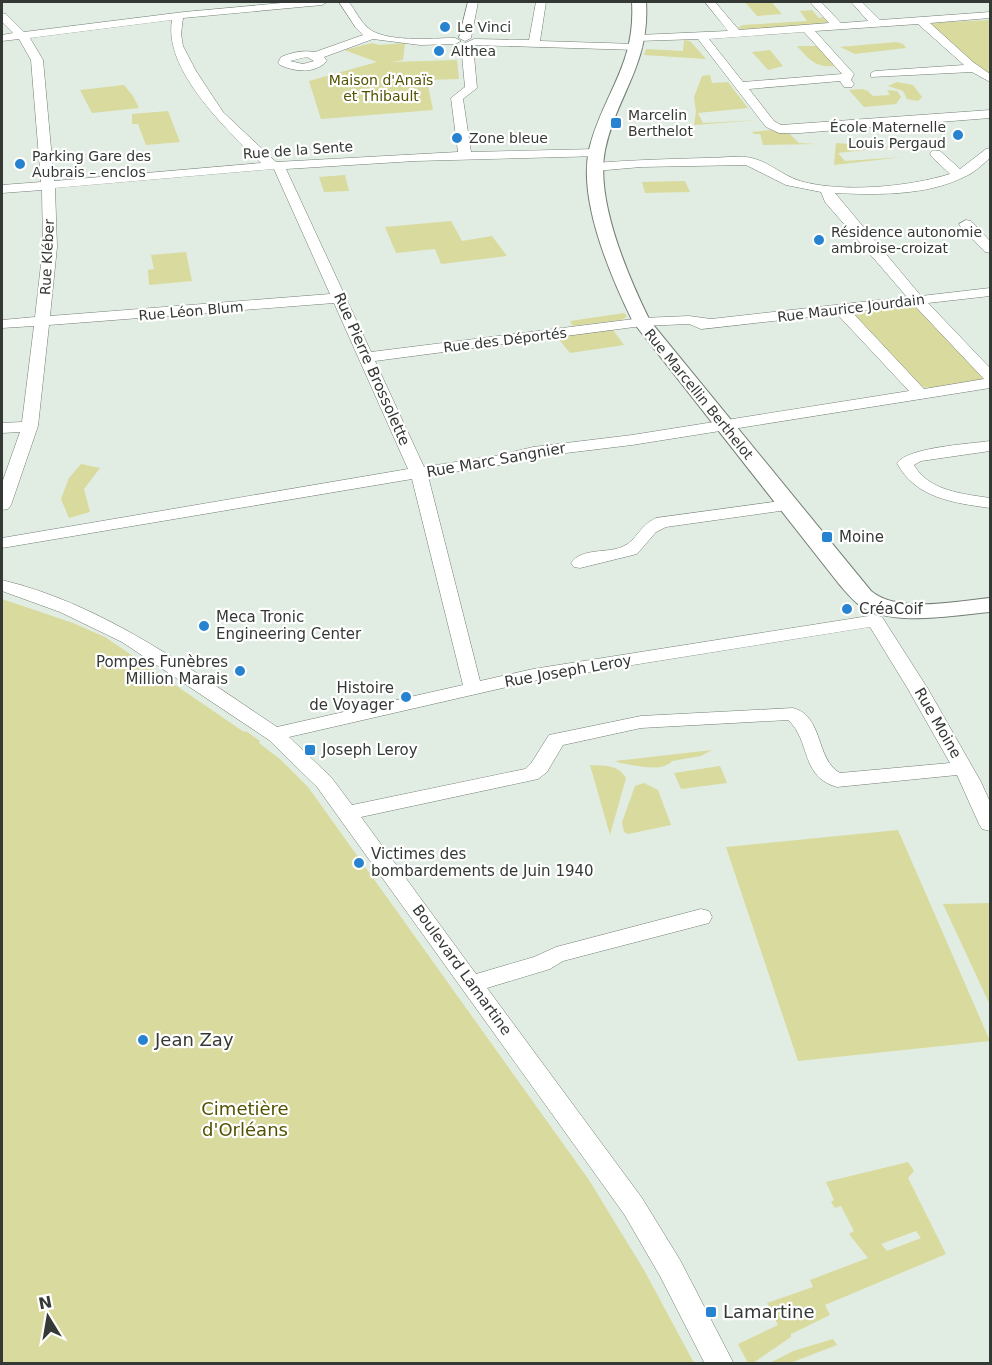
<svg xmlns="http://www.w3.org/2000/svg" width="992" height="1365" font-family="'DejaVu Sans',sans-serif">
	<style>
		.green { fill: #d9da9d; fill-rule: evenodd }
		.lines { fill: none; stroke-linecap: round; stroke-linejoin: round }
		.minor-casing { stroke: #737e74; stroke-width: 1 }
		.major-casing { stroke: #737e74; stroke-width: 2 }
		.minor { fill: #fff; fill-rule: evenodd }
		.major { fill: #fff; fill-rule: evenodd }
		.poi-dot { fill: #2783d0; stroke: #fff; stroke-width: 2 }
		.labels { text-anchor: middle; stroke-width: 4.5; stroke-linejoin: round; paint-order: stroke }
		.far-poi-label { font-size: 14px; fill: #353935; stroke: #fff; text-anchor: start }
		.far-park-label { font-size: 14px; fill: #535200; stroke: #fff }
		.far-street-label { font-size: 14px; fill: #353935; stroke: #fff }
		.street-label { font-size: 15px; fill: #353935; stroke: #fff }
		.poi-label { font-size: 15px; fill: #353935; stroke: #fff; text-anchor: start }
		.near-poi-label { font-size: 18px; fill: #353935; stroke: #fff; text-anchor: start }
		.near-park-label { font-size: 18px; fill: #535200; stroke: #fff }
	</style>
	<rect width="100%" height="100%" fill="#e1ede2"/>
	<g class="green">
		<polygon points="745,2 773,2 773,4 782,14 757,16"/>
		<polygon points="812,10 819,18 825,17 823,19 827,20 827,23 747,30 737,28 743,25 807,21 800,11"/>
		<polygon points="990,20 990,74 973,63 929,23"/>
		<polygon points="684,40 690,41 706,59 644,55 646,49 683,51"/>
		<polygon points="896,42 903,44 906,48 855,54 840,47"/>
		<polygon points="372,43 379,45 405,43 403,60 392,62 457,60 459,79 427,80 433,110 321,119 309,81 377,62 344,50"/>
		<path d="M797 46H817L836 66C816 68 809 60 797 46Z"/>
		<polygon points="770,50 783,66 768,70 752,52"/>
		<polygon points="710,75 712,83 728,82 748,108 698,113 703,123 760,120 694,125 696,112 694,97 702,76"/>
		<polygon points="897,82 913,85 922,97 918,101 907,99 903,91 888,86"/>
		<polygon points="124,85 133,96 139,108 92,113 80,90"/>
		<polygon points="862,89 868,91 873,96 890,95 887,90 897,91 901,97 896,104 864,107 849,90"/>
		<polygon points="168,111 180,142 146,145 138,124 132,124 132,114"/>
		<polygon points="770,130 790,134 799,143 817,144 763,145 760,134 754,134 752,132"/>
		<polygon points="836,143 892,147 838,153 845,161 903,157 834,165"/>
		<polygon points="345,175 349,191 324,192 319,177"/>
		<polygon points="685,181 690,192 645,193 642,182"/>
		<polygon points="451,221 462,241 492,236 507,256 441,264 435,249 396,253 385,227"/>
		<polygon points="186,252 192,281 149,285 148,270 154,269 151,255"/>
		<polygon points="910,305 917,307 984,379 930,388 920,387 852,314 855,310"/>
		<polygon points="624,313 627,316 622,320 573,326 570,321"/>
		<polygon points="613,330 624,345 570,353 557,337"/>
		<polygon points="81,464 100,468 84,489 90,512 69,518 61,499 69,478"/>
		<polygon points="2,599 73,623 105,637 244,732 246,731 260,741 259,743 281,760 308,787 589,1180 644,1270 694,1363 2,1363"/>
		<path d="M712 750 701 756 672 761C662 773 635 765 620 763L615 761Z"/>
		<path d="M590 765C604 766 618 764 626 778L610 835Z"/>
		<polygon points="720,766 727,783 681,789 674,773"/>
		<polygon points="644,783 658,790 671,825 628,834 624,832 622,822 635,786"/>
		<polygon points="898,830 990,1041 798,1061 726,847"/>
		<polygon points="990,903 990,1005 943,904"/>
		<path d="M908 1162 914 1171 908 1178 946 1254 825 1305 830 1315 791 1334V1337L753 1363H748L738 1344 778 1325 767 1303 813 1287 810 1280 868 1258 849 1234 854 1231 841 1206 835 1208 831 1202 834 1200 826 1182ZM916 1231 921 1238 887 1251 881 1244Z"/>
		<polygon points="833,1339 837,1345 790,1363 770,1363 793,1351"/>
	</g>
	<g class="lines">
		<defs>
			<g id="minor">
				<path d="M293 2H327L322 5 183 18 181 34 183 46 196 71 223 112 276 162 458 152 451 98 465 87 461 45 474 39 529 40 536 2H546L540 41 637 44 643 47 637 50 473 45 477 88 463 99 471 152 597 149 603 153 601 156 415 161 286 169 371 352 642 318 689 316 711 319 907 297 825 202 821 192 786 185 746 165 641 167 595 171 589 167 595 163C632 160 668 159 705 158 718 158 733 156 746 157 766 159 781 175 800 181 842 193 908 187 950 174L932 157 930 154 932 151H940L960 169 986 149 990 148V158C982 165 974 173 964 177 926 196 876 195 835 193L921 296 990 288V296L928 303 990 368V388L632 445 533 457 500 465 428 476 480 681 533 669 875 615 882 617 928 689 981 782 990 802V831L982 829 979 824 957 775 837 787C800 777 811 740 788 720L641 728 563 745 547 772 538 779 361 817 476 974 534 957 556 947 701 909 709 911 712 917 709 923 563 961 550 969 487 988 642 1198 680 1260 734 1364H705L660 1276 624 1214 317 787 269 740 122 642 60 612 2 591V580C105 605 190 669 277 727L463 685 412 479 2 548V538L408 469 334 303 49 325 38 426 11 505 8 509 2 510V483L20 432 2 433V423L22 422 34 326 2 328V320L35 317 43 247 42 190 2 193V185L41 182 31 60 19 39 2 41V35L13 33 2 22V13L6 14 24 32 184 12ZM172 20C163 70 227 130 261 163L54 181 43 60 30 38ZM274 169 330 294 50 316 57 247 55 188ZM914 305 984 379 924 389 852 312ZM837 314 909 391 632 435 533 447 500 455 424 467 375 361 642 326 689 324 701 329ZM870 627 908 689 950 763 840 773C815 759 824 716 793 708L641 716 549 735 532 762 525 769 352 805 331 777 289 737 533 681Z"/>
				<path d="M339 2H349C355 10 360 21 368 28 386 43 432 38 455 38L461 41 455 44 420 45 373 39 324 57 327 61C315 74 295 72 280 65L278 63 281 57C293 52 303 50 315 52L363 35 356 28ZM307 57 314 61 303 64 290 61Z"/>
				<polygon points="468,2 478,2 471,38 465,41 459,38"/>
				<path d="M705 2H715L739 30 829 23 810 2H821L841 23 868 21 851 2H862L880 20 990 12V18L930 23 973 62 990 74V82L972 72 871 77V73L875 71 964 65 918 24 815 31 854 74 851 80 854 84 852 87H844L840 81 749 89 774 121 781 125 990 110V118L800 133H779L766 127 698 39 638 41 632 38 638 35 728 31ZM804 32 842 74 743 82 709 39Z"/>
				<polygon points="966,220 971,221 990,241 990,253 985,252 961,227 959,224"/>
				<path d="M990 441V451L921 461 914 465C928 491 964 494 990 498V508C954 503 915 498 897 463 909 447 969 444 990 441Z"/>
				<path d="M788 500 794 501 797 505 794 509 666 527 656 532 637 554 580 568 574 567 571 563C582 547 609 554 624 546 637 540 639 526 656 518Z"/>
			</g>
			<path id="major" d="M632 2H646C650 65 617 94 605 150 595 201 628 276 650 321L871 591C898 614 957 601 990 598V612C954 615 894 627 862 607 853 601 846 592 839 584L633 322C611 277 578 201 589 150 602 95 636 66 632 2Z"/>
		</defs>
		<use href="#minor" class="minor-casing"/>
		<use href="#major" class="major-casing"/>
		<use href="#minor" class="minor"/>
		<use href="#major" class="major"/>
	</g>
	<g class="poi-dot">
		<circle cx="445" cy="27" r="6"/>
		<circle cx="439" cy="51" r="6"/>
		<rect x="610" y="117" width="12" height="12" rx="3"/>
		<circle cx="958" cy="135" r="6"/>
		<circle cx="457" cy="138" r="6"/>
		<circle cx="20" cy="164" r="6"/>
		<circle cx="819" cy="240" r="6"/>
		<rect x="821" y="531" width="12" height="12" rx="3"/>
		<circle cx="847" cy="609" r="6"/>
		<circle cx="204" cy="626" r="6"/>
		<circle cx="240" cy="671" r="6"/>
		<circle cx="406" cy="697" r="6"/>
		<rect x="304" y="744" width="12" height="12" rx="3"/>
		<circle cx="359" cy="863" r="6"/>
		<circle cx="143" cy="1040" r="6"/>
		<rect x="705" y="1306" width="12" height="12" rx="3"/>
	</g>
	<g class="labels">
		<g class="far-poi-label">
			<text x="457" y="32">Le Vinci</text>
			<text x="451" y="56">Althea</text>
			<text x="628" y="120">Marcelin<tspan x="628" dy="16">Berthelot</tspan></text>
			<text x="946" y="132" text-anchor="end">École Maternelle<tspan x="946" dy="16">Louis Pergaud</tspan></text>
			<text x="469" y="143">Zone bleue</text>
			<text x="32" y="161">Parking Gare des<tspan x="32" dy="16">Aubrais – enclos</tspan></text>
			<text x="831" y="237">Résidence autonomie<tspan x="831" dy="16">ambroise-croizat</tspan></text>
		</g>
		<g class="far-park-label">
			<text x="381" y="85">Maison d'Anaïs<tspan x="381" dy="16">et Thibault</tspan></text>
		</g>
		<g class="far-street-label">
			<text transform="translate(298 150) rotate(-4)" y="5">Rue de la Sente</text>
			<text transform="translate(47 257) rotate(-87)" y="5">Rue Kléber</text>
			<text transform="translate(851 308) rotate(-7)" y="5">Rue Maurice Jourdain</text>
			<text transform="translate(191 311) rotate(-5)" y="5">Rue Léon Blum</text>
			<text transform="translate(505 340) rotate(-7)" y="5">Rue des Déportés</text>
			<text transform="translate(699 394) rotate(51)" y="5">Rue Marcellin Berthelot</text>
		</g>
		<g class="street-label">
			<text transform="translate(372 369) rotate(66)" y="5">Rue Pierre Brossolette</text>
			<text transform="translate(496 460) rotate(-10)" y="5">Rue Marc Sangnier</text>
			<text transform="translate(568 671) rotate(-10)" y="5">Rue Joseph Leroy</text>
			<text transform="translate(938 723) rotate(60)" y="5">Rue Moine</text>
			<text transform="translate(462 970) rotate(54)" y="5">Boulevard Lamartine</text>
		</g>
		<g class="poi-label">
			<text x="839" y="542">Moine</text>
			<text x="859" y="614">CréaCoif</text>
			<text x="216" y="622">Meca Tronic<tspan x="216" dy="17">Engineering Center</tspan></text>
			<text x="228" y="667" text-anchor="end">Pompes Funèbres<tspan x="228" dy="17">Million Marais</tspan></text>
			<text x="394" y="693" text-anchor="end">Histoire<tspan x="394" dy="17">de Voyager</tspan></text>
			<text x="322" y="755">Joseph Leroy</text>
			<text x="371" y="859">Victimes des<tspan x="371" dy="17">bombardements de Juin 1940</tspan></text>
		</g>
		<g class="near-poi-label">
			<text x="155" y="1046">Jean Zay</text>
			<text x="723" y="1318">Lamartine</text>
		</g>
		<g class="near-park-label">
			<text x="245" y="1115">Cimetière<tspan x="245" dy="21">d'Orléans</tspan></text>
		</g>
	</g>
	<rect width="992" height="1365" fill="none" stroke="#353935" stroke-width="6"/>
	<g transform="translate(48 1317) rotate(349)" stroke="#ffffff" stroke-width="4.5" paint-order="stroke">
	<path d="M0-4.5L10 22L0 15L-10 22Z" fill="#353935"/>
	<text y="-9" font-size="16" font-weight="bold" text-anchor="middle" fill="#353935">N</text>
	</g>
</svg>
